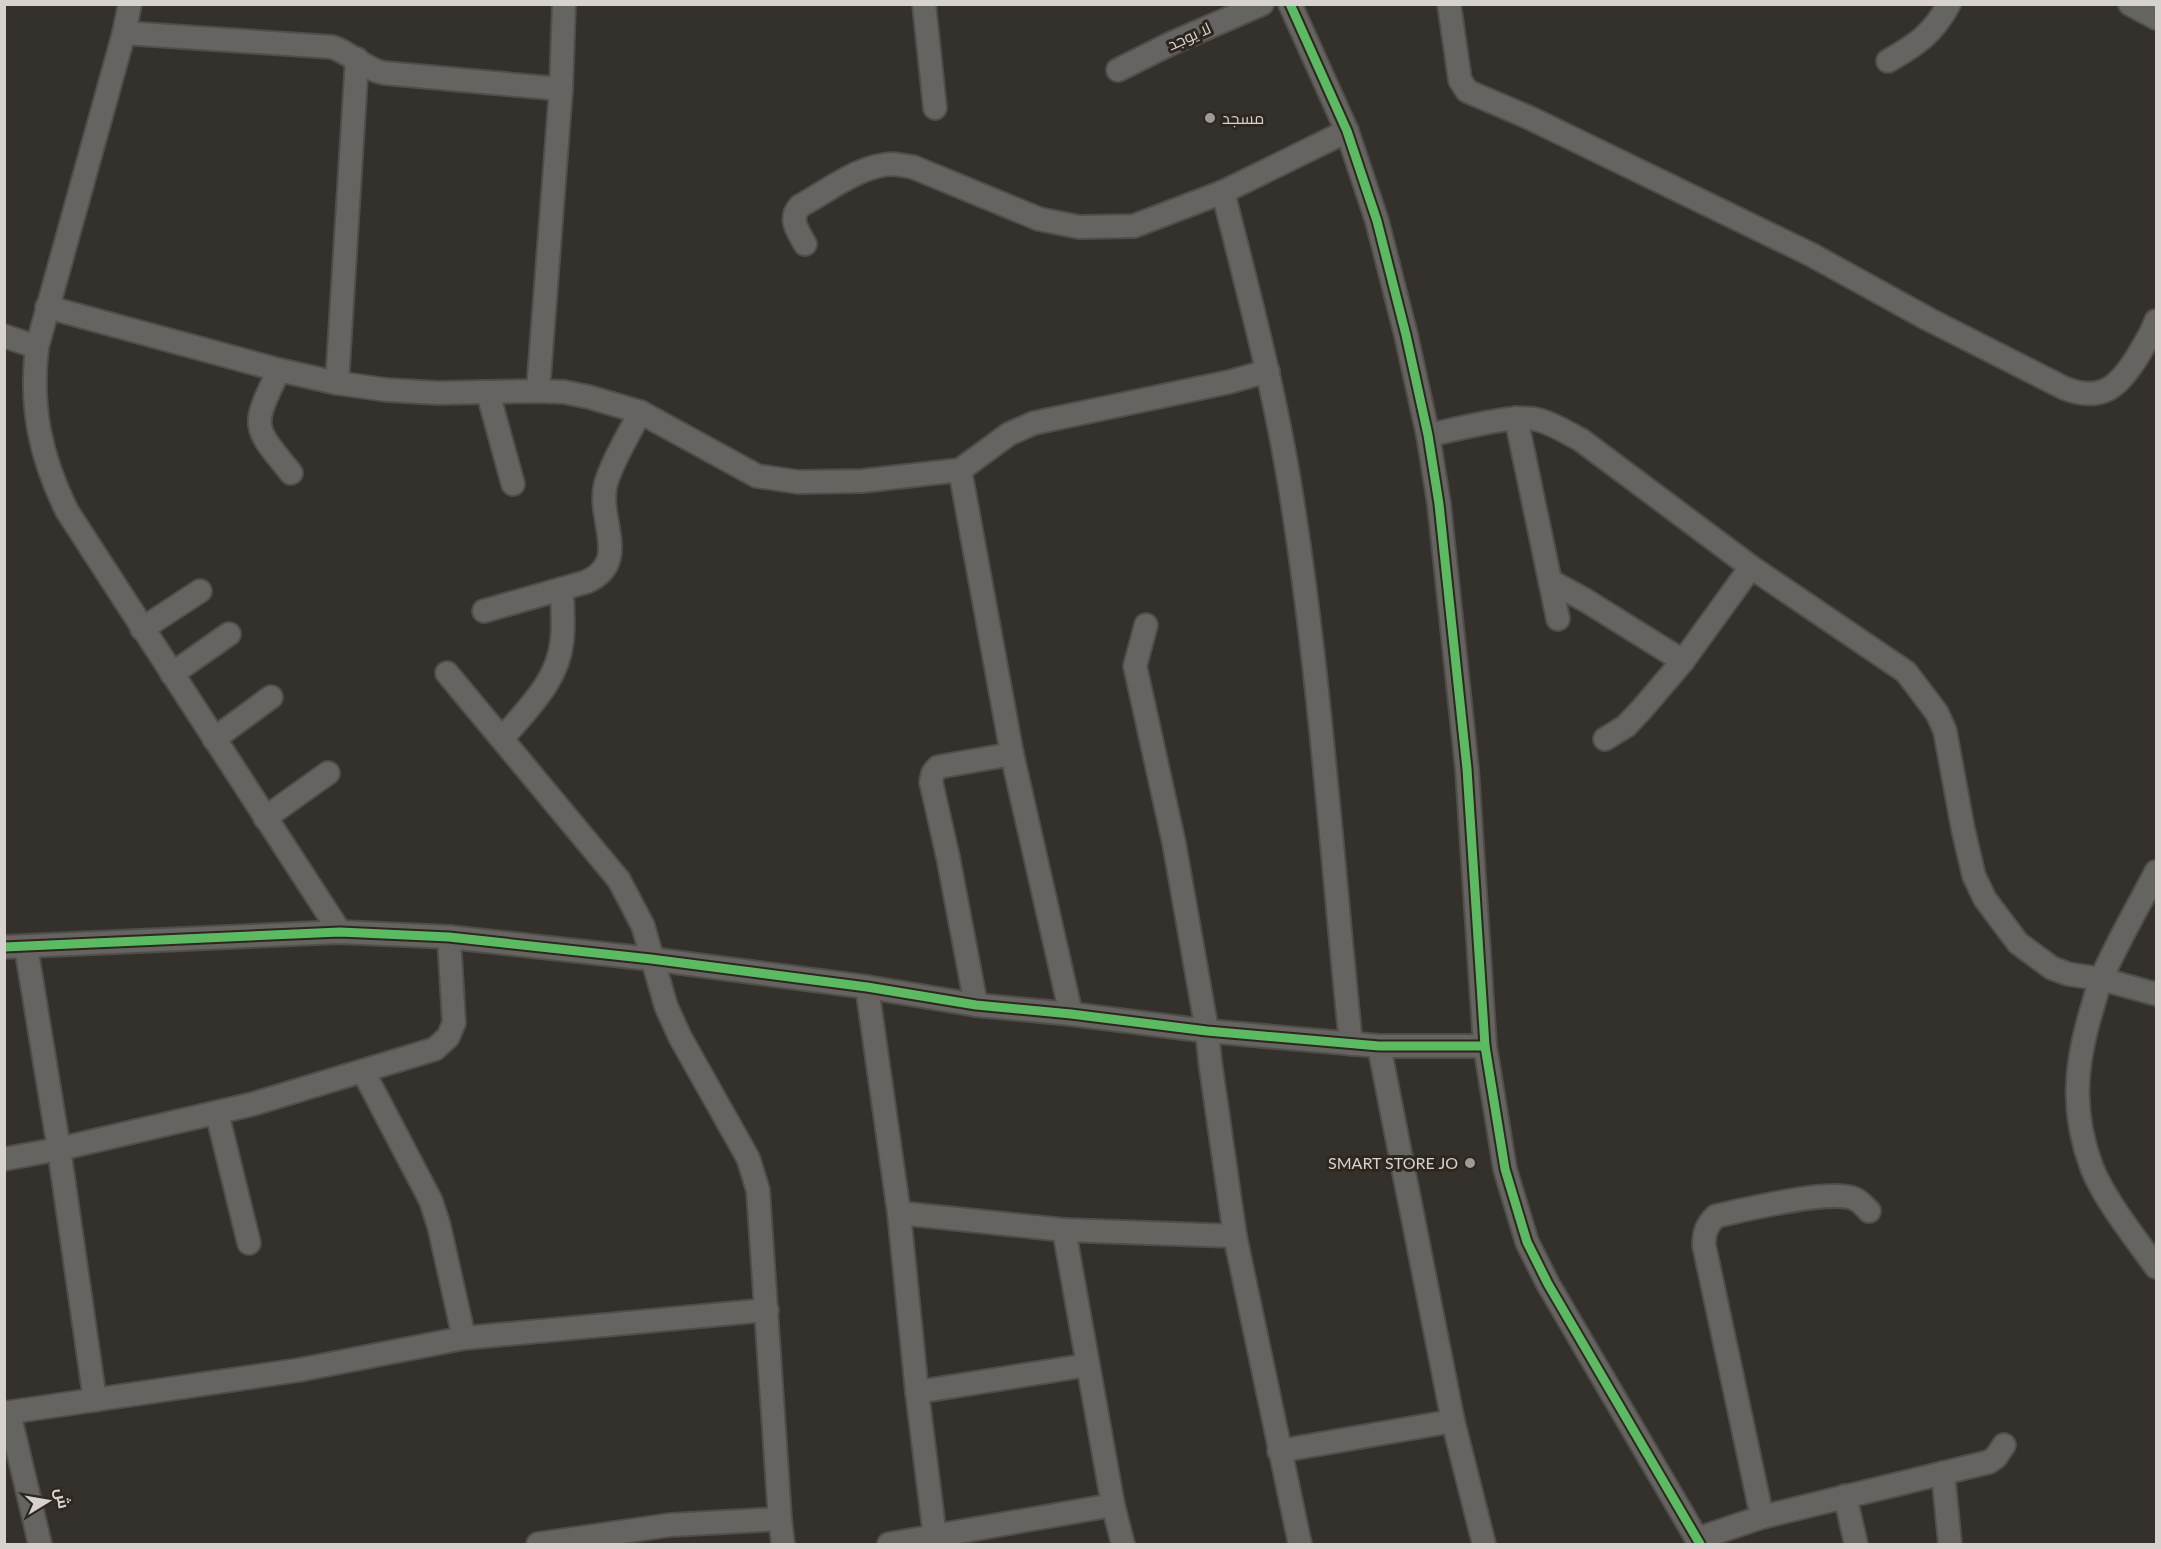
<svg xmlns="http://www.w3.org/2000/svg" width="2161" height="1549" font-family="Lato,Cairo,sans-serif">
	<style>
		.lines { fill: none; stroke-linecap: round; stroke-linejoin: round }
		.minor-casing { stroke: #504d4a; stroke-width: 26 }
		.minor { stroke: #666461; stroke-width: 22 }
		.cycleway-casing { stroke: #2e271f; stroke-width: 13 }
		.cycleway { stroke: #5cba63; stroke-width: 9 }
		.poi-dot { fill: #9e9a95; stroke: #2e271f; stroke-width: 2 }
		.labels { text-anchor: middle; stroke-width: 6; stroke-linejoin: round; paint-order: stroke }
		.street-label { font-size: 16px; fill: #d7d2cd; stroke: #2e271f }
		.poi-label { font-size: 16px; fill: #d7d2cd; stroke: #2e271f; text-anchor: start }
	</style>
	<rect width="100%" height="100%" fill="#34312c"/>
	<g class="lines">
		<defs>
			<g id="minor">
				<path d="M130 4 124 33 37 347C30 407 40 456 67 511L340 932"/>
				<polyline points="924,4 935,108"/>
				<polyline points="1290,4 1347,131 1377,221 1406,335 1428,435 1439,504 1467,769 1485,1046 1505,1169 1527,1242 1548,1284 1700,1544"/>
				<path d="M1449 4 1460 80 1467 91 1530 118 1812 255 1928 319 2064 388C2102 403 2119 387 2139 354 2145 343 2152 333 2156 321"/>
				<polyline points="2130,4 2156,18"/>
				<path d="M124 33 332 47C351 53 364 69 384 73L561 89"/>
				<path d="M1888 61C1916 45 1933 34 1949 4"/>
				<polyline points="1118,70 1172,43 1262,4"/>
				<path d="M1223 192C1248 291 1275 391 1291 493 1320 675 1332 860 1351 1044"/>
				<path d="M805 244C798 231 788 219 800 206 828 191 861 164 894 164 900 165 907 166 913 167L1039 219 1079 227 1134 226 1223 192 1347 131"/>
				<polyline points="47,307 279,370 337,383 387,390 438,393 538,391 564,392 589,397 640,412 757,476 798,482 862,481 960,470 1009,434 1034,423 1229,382 1268,371"/>
				<polyline points="4,336 37,347"/>
				<path d="M279 370C252 427 251 424 291 473"/>
				<polyline points="337,383 357,59"/>
				<polyline points="538,391 561,89 564,4"/>
				<polyline points="488,393 513,484"/>
				<polyline points="1516,418 1558,619"/>
				<path d="M1428 435C1457 430 1511 413 1539 420 1554 424 1567 433 1581 440L1751 567 1906 672 1937 713 1945 731 1963 829 1974 876 1985 899 2018 943 2052 968 2068 974 2101 979 2156 994"/>
				<polyline points="960,470 1012,754 1071,1014"/>
				<polyline points="1550,581 1585,600 1683,661"/>
				<path d="M484 611 586 582C632 562 596 519 606 483 613 459 629 435 640 412"/>
				<polyline points="1146,625 1135,666 1174,843 1207,1031 1210,1061 1235,1236 1300,1544"/>
				<polyline points="142,629 200,591"/>
				<polyline points="447,673 619,880 643,926 666,1006 680,1037 748,1158 758,1190 780,1519 783,1544"/>
				<polyline points="172,674 229,634"/>
				<path d="M503 738C527 709 559 680 562 640 564 623 562 606 562 589"/>
				<polyline points="214,739 271,697"/>
				<polyline points="1605,739 1626,726 1642,709 1683,661 1751,567"/>
				<polyline points="265,818 328,773"/>
				<path d="M2156 872C2138 907 2118 941 2102 977 2097 988 2095 1000 2091 1012 2075 1066 2071 1113 2092 1168 2104 1199 2136 1239 2156 1267"/>
				<polyline points="4,947 340,932 449,937 651,959 867,987 976,1005 1071,1014 1207,1031 1379,1046 1485,1046"/>
				<polyline points="26,947 59,1149 95,1400"/>
				<polyline points="867,987 899,1213 917,1392 935,1537"/>
				<polyline points="976,1005 948,857 931,782 933,773 938,767 1012,754"/>
				<polyline points="1379,1046 1453,1421 1484,1544"/>
				<polyline points="363,1071 431,1201 439,1226 464,1338"/>
				<polyline points="217,1113 249,1243"/>
				<polyline points="4,1159 59,1149 253,1104 435,1049 448,1037 454,1023 449,937"/>
				<polyline points="899,1213 1064,1230 1235,1236"/>
				<polyline points="1064,1230 1113,1505 1123,1544"/>
				<polyline points="917,1392 1088,1365"/>
				<polyline points="4,1413 299,1370 464,1338 767,1310"/>
				<polyline points="9,1413 40,1544"/>
				<polyline points="1279,1451 1453,1421"/>
				<polyline points="1943,1473 1950,1544"/>
				<polyline points="1845,1496 1856,1544"/>
				<path d="M1762 1517 1704 1245C1704 1232 1707 1225 1716 1216 1745 1210 1831 1188 1855 1199 1860 1201 1865 1207 1869 1211"/>
				<polyline points="1697,1539 1762,1517 1989,1462 1996,1457 2004,1445"/>
				<polyline points="538,1544 670,1525 780,1519"/>
				<polyline points="889,1544 1113,1505"/>
			</g>
		</defs>
		<use href="#minor" class="minor-casing"/>
		<use href="#minor" class="minor"/>
		<defs>
			<g id="cycleway">
				<polyline points="1290,4 1347,131 1377,221 1406,335 1428,435 1439,504 1467,769 1485,1046 1505,1169 1527,1242 1548,1284 1700,1544"/>
				<polyline points="4,947 340,932 449,937 651,959 867,987 976,1005 1071,1014 1207,1031 1379,1046 1485,1046"/>
			</g>
		</defs>
		<use href="#cycleway" class="cycleway-casing"/>
		<use href="#cycleway" class="cycleway"/>
	</g>
	<g class="poi-dot">
		<circle cx="1210" cy="118" r="6"/>
		<circle cx="1470" cy="1163" r="6"/>
	</g>
	<g class="labels">
		<g class="street-label">
			<text transform="translate(1189 36) rotate(-24)" y="6">لا يوجد</text>
		</g>
		<g class="poi-label">
			<text x="1222" y="124">مسجد</text>
			<text x="1458" y="1169" text-anchor="end">SMART STORE JO</text>
		</g>
	</g>
	<rect width="2161" height="1549" fill="none" stroke="#d7d2cd" stroke-width="12"/>
	<g transform="translate(48 1501) rotate(79)" stroke="#2e271f" stroke-width="4.5" paint-order="stroke">
	<path d="M0-4.5L10 22L0 15L-10 22Z" fill="#d7d2cd"/>
	<text y="-9" font-size="16" font-weight="bold" text-anchor="middle" fill="#d7d2cd">ش</text>
	</g>
</svg>
